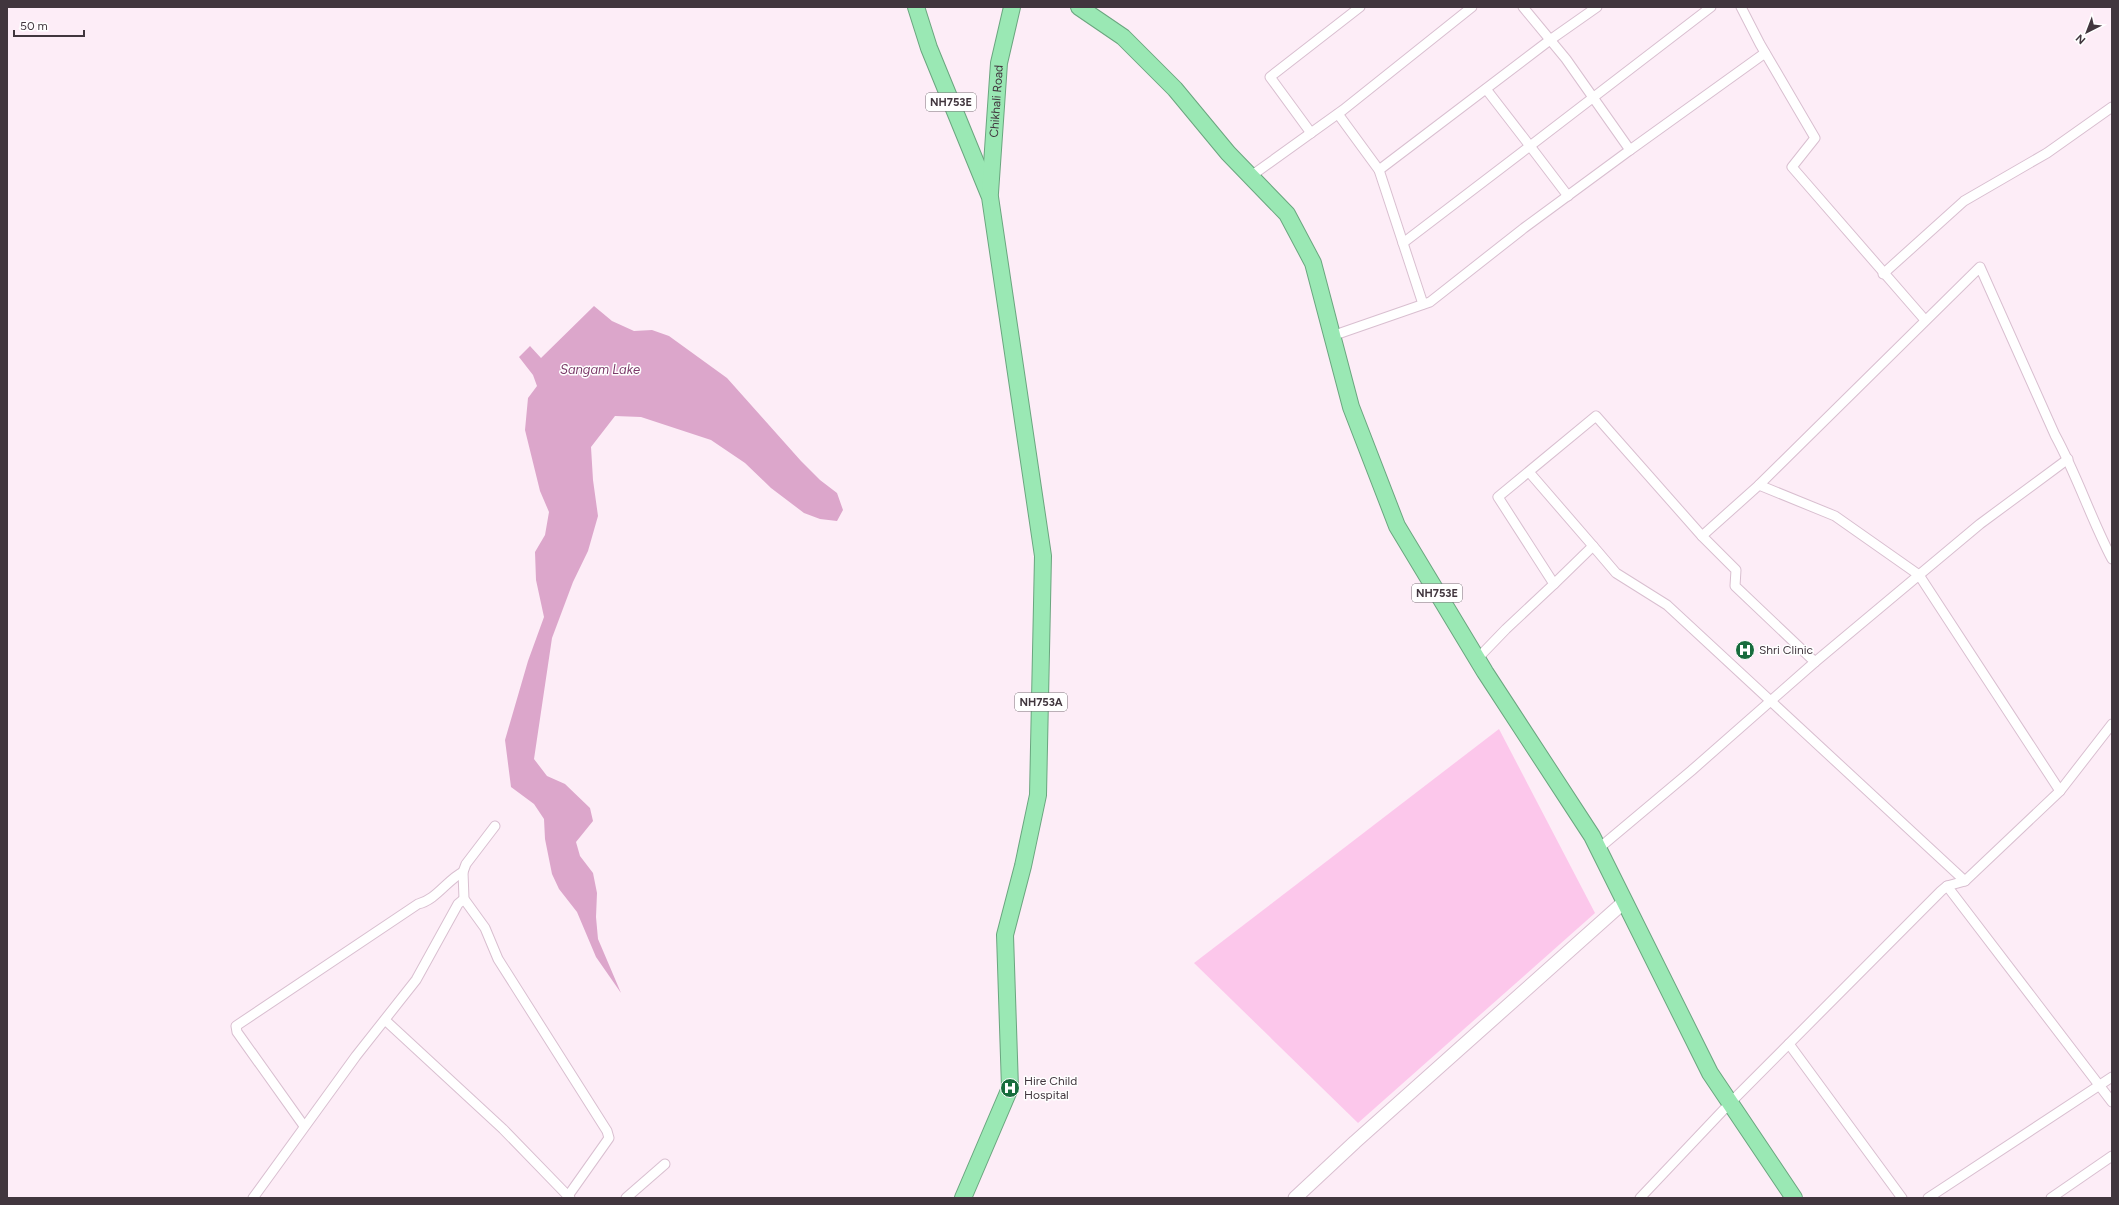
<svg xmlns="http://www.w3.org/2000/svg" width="2119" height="1205" font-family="Figtree,sans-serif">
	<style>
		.green { fill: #fcc7eb }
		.water { fill: #dca6cb }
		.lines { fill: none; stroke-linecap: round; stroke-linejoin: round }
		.minor-casing { stroke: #d9bfd0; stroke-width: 11 }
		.secondary-casing { stroke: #d9bfd0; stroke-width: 15 }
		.trunk-casing { stroke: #6aa67f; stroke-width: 18 }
		.minor { stroke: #fff; stroke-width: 9 }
		.secondary { stroke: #fff; stroke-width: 13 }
		.trunk { stroke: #9ae8b4; stroke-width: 16 }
		.labels { text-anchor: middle; stroke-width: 3; stroke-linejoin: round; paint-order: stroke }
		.shield { fill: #fff; stroke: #7a7278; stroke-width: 1 }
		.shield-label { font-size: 11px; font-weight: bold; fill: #41363e }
		.street-label { font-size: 12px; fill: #41363e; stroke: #fff }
		.poi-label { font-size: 12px; fill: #41363e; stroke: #fff; text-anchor: start }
		.water-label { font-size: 13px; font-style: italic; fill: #7b3a69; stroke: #fff }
	</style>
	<rect width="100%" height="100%" fill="#fdedf7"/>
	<polygon class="green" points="1499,729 1595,913 1358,1123 1194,963"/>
	<polygon class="water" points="594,306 612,321 634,331 652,330 669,336 727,378 801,461 820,480 837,493 843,510 837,521 820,519 804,513 771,488 745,463 711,440 641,417 615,416 591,447 593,480 598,516 588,551 573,582 552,638 534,759 547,776 565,784 590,808 593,821 576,842 580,856 593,873 597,893 596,917 598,939 621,993 596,957 577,912 559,889 552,874 545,839 544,819 534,804 511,787 505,740 528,661 544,617 536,580 535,552 545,535 549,512 540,491 525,430 528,398 537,386 533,375 519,357 530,346 541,358"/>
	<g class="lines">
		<defs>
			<g id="minor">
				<polyline points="1741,7 1760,44 1815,138 1792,167 1925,320"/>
				<polyline points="1486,89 1530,146 1711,7"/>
				<polyline points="1338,114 1379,170 1423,304"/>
				<polyline points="1311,133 1270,77 1360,7"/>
				<polyline points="1630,150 1765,53"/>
				<polyline points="1379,170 1550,40 1597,7"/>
				<polyline points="1251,176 1343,110 1472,7"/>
				<polyline points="1403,243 1530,146 1568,196"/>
				<polyline points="1883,274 1964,201 2047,153 2112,107"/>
				<polyline points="1332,336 1430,302 1524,228 1630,150 1566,59 1523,7"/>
				<polyline points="1529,472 1593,546 1554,584"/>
				<polyline points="1759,485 1835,516 1919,575 2060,791"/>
				<polyline points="1593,546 1616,573 1667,605 1965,881"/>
				<polyline points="1477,659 1506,629 1554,584 1498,497 1596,416 1702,536"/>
				<polyline points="1815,662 1980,524 2068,459"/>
				<polyline points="495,826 466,864 463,872 464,899 485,928 498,959 607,1131 609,1138 568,1196"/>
				<path d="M1598 849 1691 771 1815 662 1735 586 1736 570 1702 536 1759 485 1980 267 2055 435C2077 475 2091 519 2112 559"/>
				<polyline points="1947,886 2112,1102"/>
				<polyline points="385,1020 503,1129 570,1198"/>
				<polyline points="1789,1044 1902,1198"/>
				<path d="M304 1126 237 1032 236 1026 418 904C436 900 447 880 463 872"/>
				<polyline points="253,1198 356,1056 416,980 458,904 464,899"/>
				<polyline points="626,1198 665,1164"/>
				<polyline points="1640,1198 1730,1103 1941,891 1947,886 1965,881 2060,791 2112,724"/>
				<polyline points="1928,1198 2112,1077"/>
				<polyline points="2051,1198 2112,1156"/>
			</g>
			<polyline id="secondary" points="1295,1198 1355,1142 1624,902"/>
			<g id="trunk">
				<polyline points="916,7 929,48 990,197 1043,556 1038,795 1023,866 1005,935 1010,1088 963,1198"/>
				<polyline points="1079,7 1123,37 1175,89 1228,153 1287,214 1313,263 1351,407 1397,526 1485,672 1592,836 1710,1073 1794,1198"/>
				<path id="s1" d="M990 193 999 63 1012 7"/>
			</g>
		</defs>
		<use href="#minor" class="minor-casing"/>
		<use href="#secondary" class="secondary-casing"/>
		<use href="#trunk" class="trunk-casing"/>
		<use href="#minor" class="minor"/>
		<use href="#secondary" class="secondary"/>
		<use href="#trunk" class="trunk"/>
	</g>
	<defs>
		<symbol id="hospital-disc" viewBox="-11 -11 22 22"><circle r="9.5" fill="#176c3d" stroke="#fff"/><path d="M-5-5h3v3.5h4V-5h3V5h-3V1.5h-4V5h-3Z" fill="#fff"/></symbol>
	</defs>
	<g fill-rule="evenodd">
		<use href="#hospital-disc" x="1734" y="639" width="22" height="22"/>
		<use href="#hospital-disc" x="999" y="1077" width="22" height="22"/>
	</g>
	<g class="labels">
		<g class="shield">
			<rect x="926" y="93" width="50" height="18" rx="3"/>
			<rect x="1412" y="584" width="50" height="18" rx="3"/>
			<rect x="1015" y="693" width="52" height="18" rx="3"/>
		</g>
		<g class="shield-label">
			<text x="951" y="106">NH753E</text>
			<text x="1437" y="597">NH753E</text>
			<text x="1041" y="706">NH753A</text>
		</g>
		<g class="street-label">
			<text dy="4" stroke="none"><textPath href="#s1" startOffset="92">Chikhali Road</textPath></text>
		</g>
		<g class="poi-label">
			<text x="1759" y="654">Shri Clinic</text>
			<text x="1024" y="1085">Hire Child<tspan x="1024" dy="14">Hospital</tspan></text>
		</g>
		<g class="water-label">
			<text x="600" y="374">Sangam Lake</text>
		</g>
	</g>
	<rect width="2119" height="1205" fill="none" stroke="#41363e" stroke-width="16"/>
	<g transform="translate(2087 32) rotate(222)" stroke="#ffffff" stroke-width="3" paint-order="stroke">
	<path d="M0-3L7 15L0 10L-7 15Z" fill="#41363e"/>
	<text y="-6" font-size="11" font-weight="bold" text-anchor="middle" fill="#41363e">N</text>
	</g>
	<path d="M14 30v6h70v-6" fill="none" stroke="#41363e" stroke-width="2"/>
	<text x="20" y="30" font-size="12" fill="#41363e" stroke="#ffffff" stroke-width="3" paint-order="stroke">50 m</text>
</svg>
